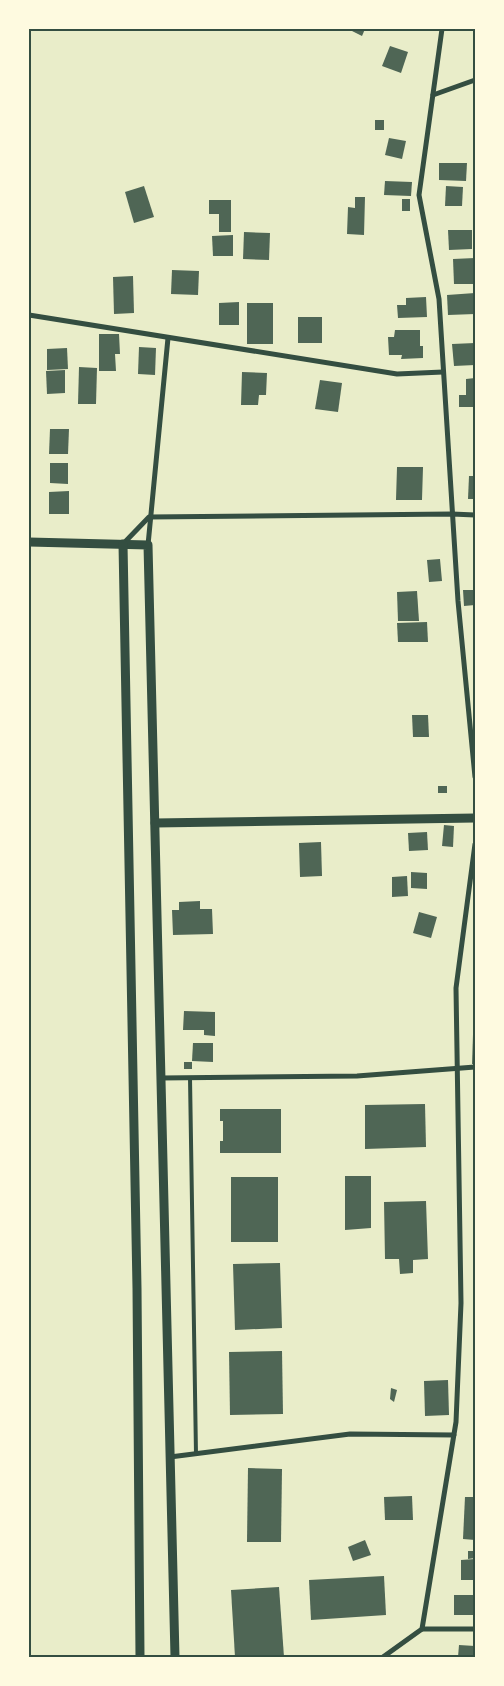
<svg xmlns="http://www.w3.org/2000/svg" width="504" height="1686" font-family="'Fira Sans',sans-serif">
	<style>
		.building { fill: #4f6655 }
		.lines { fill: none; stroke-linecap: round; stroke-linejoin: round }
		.service { stroke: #344e41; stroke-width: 4 }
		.minor { stroke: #344e41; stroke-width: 5 }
		.tertiary { stroke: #344e41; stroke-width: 9 }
		.neatline { fill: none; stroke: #344e41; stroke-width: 2 }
	</style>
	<rect width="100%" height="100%" fill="#e9edc9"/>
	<g class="building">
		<polygon points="348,29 365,29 362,36"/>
		<polygon points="390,46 408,52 401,73 382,66"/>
		<rect x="375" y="120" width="9" height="10"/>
		<polygon points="389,138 406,141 402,159 385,155"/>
		<polygon points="439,163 467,163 466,181 439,180"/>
		<polygon points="385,181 412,182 411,196 384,195"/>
		<polygon points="144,186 154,217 134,223 125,192"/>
		<polygon points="446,186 463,187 462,206 445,206"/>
		<polygon points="355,197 365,197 364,235 347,234 348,207 355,208"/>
		<rect x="402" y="199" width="8" height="12"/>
		<polygon points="209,200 231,200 231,232 219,232 219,214 209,214"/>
		<polygon points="448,230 472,230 472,249 449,250"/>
		<polygon points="244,232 270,233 269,260 243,259"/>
		<polygon points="233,235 233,256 213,256 212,236"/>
		<polygon points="475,258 475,284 454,284 453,259"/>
		<polygon points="172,270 199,271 198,295 171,294"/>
		<polygon points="133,276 134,313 114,314 113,277"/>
		<polygon points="475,293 475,314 448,315 447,295"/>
		<polygon points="426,297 427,317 398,318 397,305 406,305 406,298"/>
		<polygon points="239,302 239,325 219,325 219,303"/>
		<rect x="247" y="303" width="26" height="41"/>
		<rect x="298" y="317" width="24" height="26"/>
		<polygon points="395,330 420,330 420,346 423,346 423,358 401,359 402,355 389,355 388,337 394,337"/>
		<polygon points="99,334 119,334 120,354 115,354 116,371 99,371"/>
		<polygon points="475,343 475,365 454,366 452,344"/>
		<polygon points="139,347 156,348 155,375 138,374"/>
		<polygon points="67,348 68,369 47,370 47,349"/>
		<polygon points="79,367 97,368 96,404 78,404"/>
		<polygon points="65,370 65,393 47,394 46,371"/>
		<polygon points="242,372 267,373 266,395 259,395 258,405 241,405"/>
		<polygon points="475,378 475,407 459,407 459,395 466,395 466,379"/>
		<polygon points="320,380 342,383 338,412 315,409"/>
		<polygon points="50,429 69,429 68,454 49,454"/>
		<polygon points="50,463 68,463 68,484 50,483"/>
		<polygon points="397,467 423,467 422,500 396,500"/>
		<polygon points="469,476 475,476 475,499 468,499"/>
		<polygon points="69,491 69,514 49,514 49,492"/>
		<polygon points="440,559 442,581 429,582 427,560"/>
		<polygon points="463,590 475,590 475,605 464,606"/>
		<polygon points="417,591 419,621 398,621 397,592"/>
		<polygon points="427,622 428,642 398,642 397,623"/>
		<polygon points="412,715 428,715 429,737 413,737"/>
		<rect x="438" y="786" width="9" height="7"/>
		<polygon points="444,825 454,826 453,847 442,846"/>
		<polygon points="427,832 428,850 409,851 408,833"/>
		<polygon points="321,842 322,876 300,877 299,843"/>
		<polygon points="411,872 427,873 427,889 411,888"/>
		<polygon points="407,876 408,896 392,897 392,877"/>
		<polygon points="200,901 200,909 212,909 213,934 173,935 172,910 179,910 179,902"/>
		<polygon points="419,912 437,917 431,938 413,933"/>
		<polygon points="184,1011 215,1012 215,1036 204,1035 204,1030 183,1030"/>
		<polygon points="473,1035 475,1035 475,1064 472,1064"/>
		<polygon points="193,1043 213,1043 213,1062 192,1061"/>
		<rect x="184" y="1062" width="8" height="7"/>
		<polygon points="425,1104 426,1147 365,1149 365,1105"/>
		<polygon points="220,1109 281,1109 281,1153 220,1153 220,1141 223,1141 223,1121 220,1121"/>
		<polygon points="345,1176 371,1176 371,1228 345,1230"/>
		<rect x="231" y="1177" width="47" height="65"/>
		<polygon points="426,1201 428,1259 413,1260 413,1273 400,1274 399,1259 385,1259 384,1202"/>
		<polygon points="280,1263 282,1328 235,1330 233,1264"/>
		<polygon points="282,1351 283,1414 230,1415 229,1352"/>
		<polygon points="448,1380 449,1415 425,1416 424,1381"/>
		<polygon points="391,1388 397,1390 394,1402 390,1399"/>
		<polygon points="248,1468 282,1469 281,1542 247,1542"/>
		<polygon points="412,1496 413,1520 385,1520 384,1497"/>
		<polygon points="465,1497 475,1497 475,1540 463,1539"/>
		<polygon points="365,1540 371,1555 353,1561 348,1547"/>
		<polygon points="468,1551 475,1551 475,1558 468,1559"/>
		<polygon points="475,1559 475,1580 461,1580 461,1560"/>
		<polygon points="384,1576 386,1615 311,1620 309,1580"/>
		<polygon points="279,1587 284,1657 235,1657 231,1590"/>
		<rect x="454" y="1595" width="21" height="20"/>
		<polygon points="459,1645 475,1646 475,1657 458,1657"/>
	</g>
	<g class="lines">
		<polyline class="service" points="190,1078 196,1454"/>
		<g class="minor">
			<polyline points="442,29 419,195 439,299 458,601 475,777"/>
			<polyline points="433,95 475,80"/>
			<polyline points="29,315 397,374 443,372"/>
			<polyline points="123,544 149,517 452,514 475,515"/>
			<polyline points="148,545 168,338"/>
			<polyline points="161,1078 357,1076 475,1067"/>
			<polyline points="170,1457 350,1434 454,1435"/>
			<polyline points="422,1629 475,1629"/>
			<polyline points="383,1657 422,1629 456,1422 461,1303 456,988 475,844"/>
		</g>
		<g class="tertiary">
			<polyline points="29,542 148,545 175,1657"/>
			<polyline points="123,544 137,1288 140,1657"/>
			<polyline points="155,823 475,818"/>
		</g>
	</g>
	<rect width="504" height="1686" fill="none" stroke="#fefae0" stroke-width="60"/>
	<rect x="30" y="30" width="444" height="1626" class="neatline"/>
</svg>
